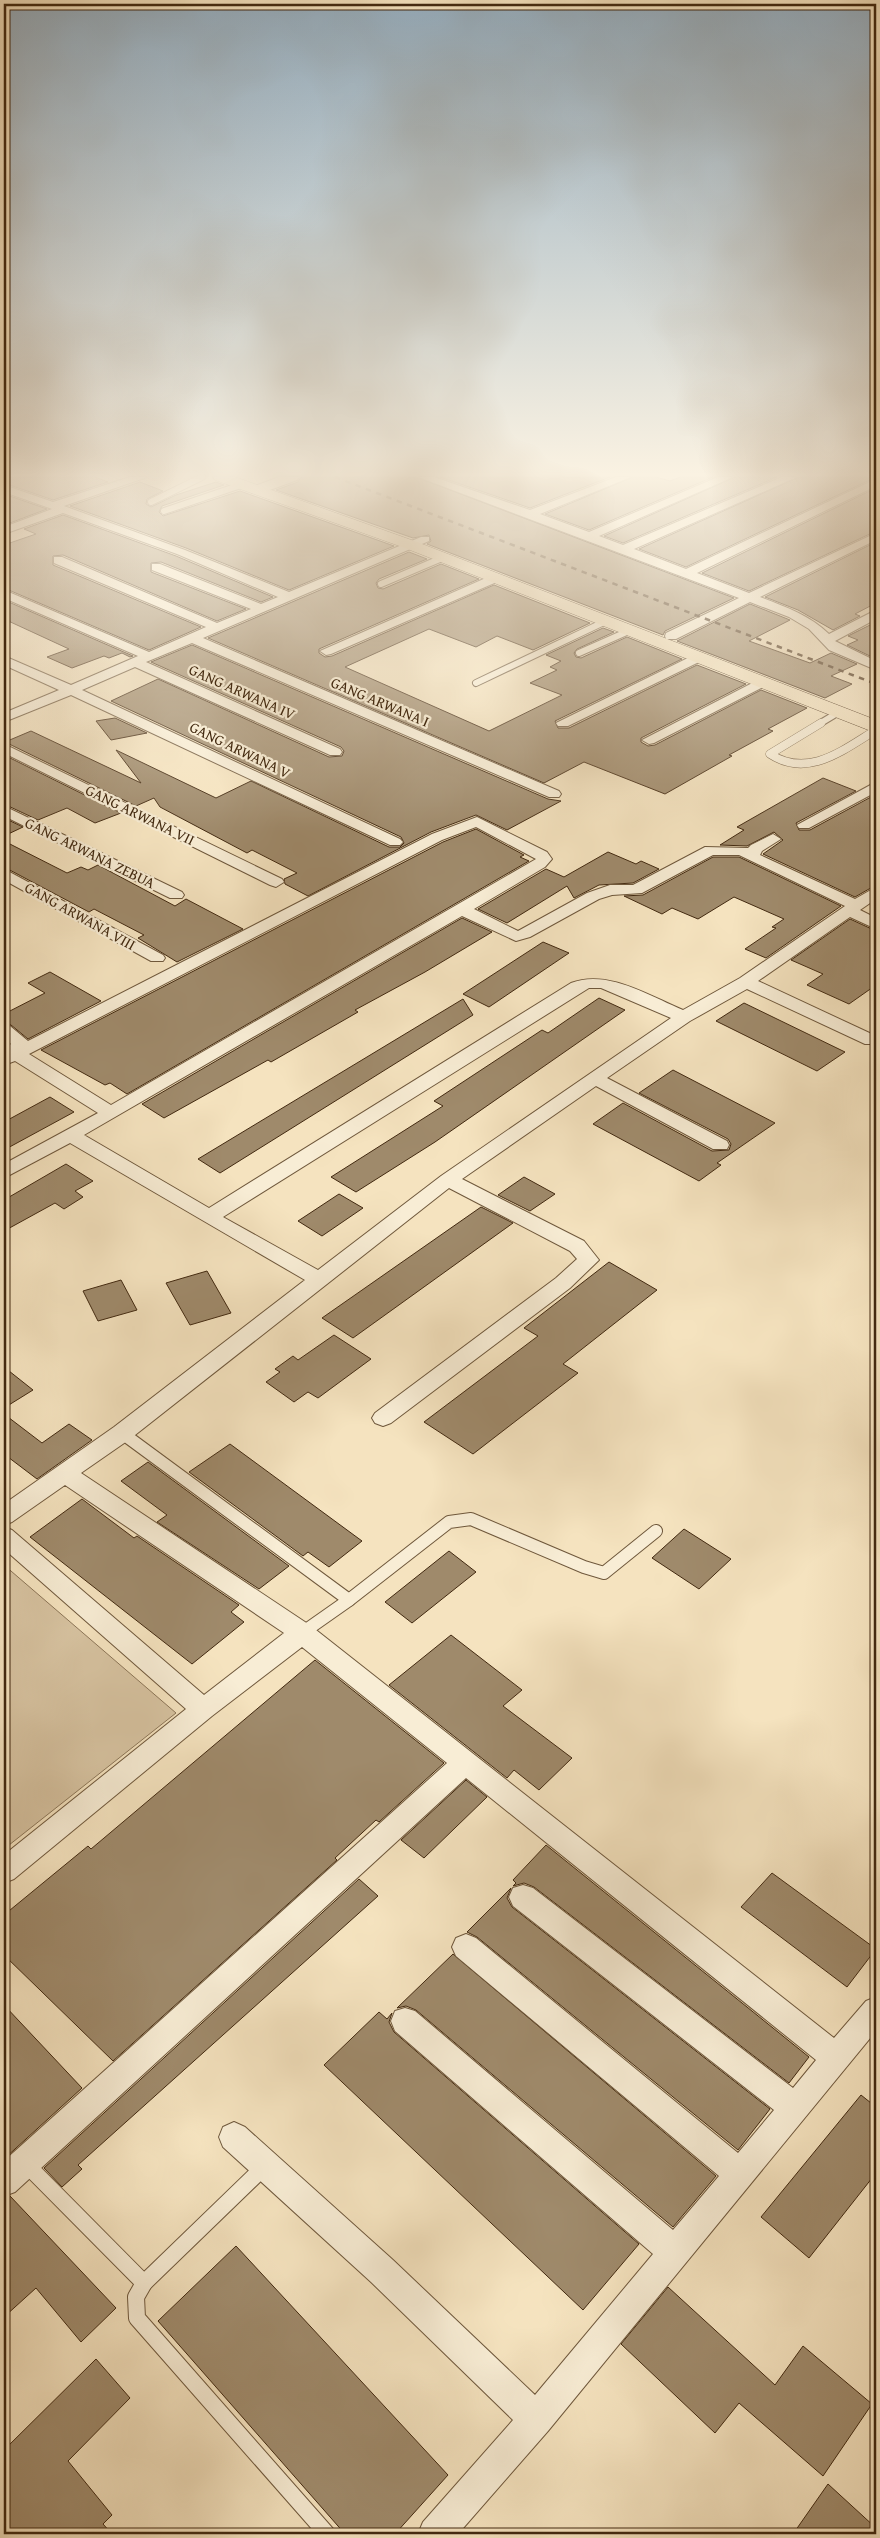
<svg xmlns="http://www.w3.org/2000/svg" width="880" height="2538" font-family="'Gentium Book Plus',serif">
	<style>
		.green { fill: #d7c3a1; stroke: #8c7658 }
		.building { fill: #9f8a6b; stroke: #422910 }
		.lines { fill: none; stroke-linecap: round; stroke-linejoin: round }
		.service-far3-casing { stroke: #6f583c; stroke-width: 8 }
		.service-far2-casing { stroke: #6f583c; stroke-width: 9 }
		.service-far1-casing { stroke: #6f583c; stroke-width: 14 }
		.service-casing { stroke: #6f583c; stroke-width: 18 }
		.minor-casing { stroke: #6f583c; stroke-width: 2 }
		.tertiary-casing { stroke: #6f583c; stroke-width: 2 }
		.primary-casing { stroke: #422910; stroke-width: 1 }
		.service-far3 { stroke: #f8edd5; stroke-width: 6 }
		.service-far2 { stroke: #f8edd5; stroke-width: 8 }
		.service-far1 { stroke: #f8edd5; stroke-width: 12 }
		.service { stroke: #f8edd5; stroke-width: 16 }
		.minor { fill: #f8edd5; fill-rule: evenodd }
		.tertiary { fill: #f8edd5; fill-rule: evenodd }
		.primary { fill: #f5e3bf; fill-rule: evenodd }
		.rail { stroke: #422910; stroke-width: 2.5; stroke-dasharray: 5.5 5.5; stroke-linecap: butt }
		.labels { text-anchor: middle; stroke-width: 4.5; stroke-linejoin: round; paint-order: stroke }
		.far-street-label { font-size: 15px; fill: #422910; stroke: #f8edd5 }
	</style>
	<rect width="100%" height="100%" fill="#f5e3bf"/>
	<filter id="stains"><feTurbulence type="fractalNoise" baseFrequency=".004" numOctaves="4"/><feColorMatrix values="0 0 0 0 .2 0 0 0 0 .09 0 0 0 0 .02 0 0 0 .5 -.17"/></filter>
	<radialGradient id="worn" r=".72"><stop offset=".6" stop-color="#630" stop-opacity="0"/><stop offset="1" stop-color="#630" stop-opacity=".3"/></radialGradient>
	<polygon class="green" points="4,1565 176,1713 4,1849"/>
	<g class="building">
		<polygon points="4,477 95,477 108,482 53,500 4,483"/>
		<polygon points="301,477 416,477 734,598 665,631 663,635 427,544 431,541 429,535 413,538 276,490 298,482"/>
		<polygon points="440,477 610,477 530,508"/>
		<polygon points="633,477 656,477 670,481 680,477 713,477 589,530 545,514"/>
		<polygon points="735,477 777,477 623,543 604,536"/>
		<polygon points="799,477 876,477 686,567 639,549"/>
		<polygon points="140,482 163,491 147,499 146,504 151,507 176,495 216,482 224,485 162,506 159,512 163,516 240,491 394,546 289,590 186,548 70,506"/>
		<polygon points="876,488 876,531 749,591 702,573"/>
		<polygon points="4,494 47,509 10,523 4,520"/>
		<polygon points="63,515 176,556 273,597 261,602 161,562 151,563 151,572 246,609 217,621 63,555 53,556 53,565 201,627 149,650 4,588 4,545 36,534 24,529"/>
		<polygon points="876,542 876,603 855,614 860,616 833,630 798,610 765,597"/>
		<polygon points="409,552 427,559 379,579 376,583 378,588 383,589 441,564 479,579 319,649 319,653 325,657 332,656 494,585 590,623 533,650 497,636 476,647 429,629 345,667 489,731 562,695 530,683 557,670 550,667 561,661 546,655 603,628 614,632 577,649 574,653 576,657 581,658 627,637 682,659 555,721 558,728 569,728 697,665 746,684 641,738 641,742 648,746 655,745 761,690 807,708 768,729 773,731 729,755 732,756 665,794 584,762 544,783 208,638"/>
		<polygon points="4,600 133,656 130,657 122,653 109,658 104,656 72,668 47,657 69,649 4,619"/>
		<polygon points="750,604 790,620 749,641 810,663 831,653 857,664 831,676 852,684 825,698 677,641"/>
		<polygon points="876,622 876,655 872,657 847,645 858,640 848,636"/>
		<polygon points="192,645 548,799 561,801 507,830 476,815 431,832 308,896 285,884 284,879 297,873 252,850 247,853 160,807 154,798 136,806 5,742 31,731 141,783 116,750 216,798 251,781 389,847 400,847 404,843 401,837 111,701 158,679 329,757 342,756 344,751 341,747 151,662"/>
		<polygon points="115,718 147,733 111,740 96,721"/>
		<polygon points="4,755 121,813 95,823 67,808 38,820 4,804"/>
		<polygon points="823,778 856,791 796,823 799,830 810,830 871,797 876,799 876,885 855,897 763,854 783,840 774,832 747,846 720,845 744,830 737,827"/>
		<polygon points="4,818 23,827 4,836"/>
		<polygon points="476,829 524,855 520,857 529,861 127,1094 110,1083 105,1085 41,1050 443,842"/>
		<polygon points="4,841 67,873 81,867 88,870 98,865 175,906 186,899 243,929 177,962 138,938 144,935 94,909 89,912 4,867"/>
		<polygon points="608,852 636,864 641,861 659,869 633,883 599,885 574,898 567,886 507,923 478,909 546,869 564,877"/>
		<polygon points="713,857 739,857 841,906 766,958 745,949 776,928 772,927 784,919 734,897 698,919 672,908 662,914 624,896 643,895"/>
		<polygon points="462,918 492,932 425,972 355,1010 358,1012 271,1062 268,1060 164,1118 142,1104"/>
		<polygon points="850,919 876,931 876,985 849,1004 807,985 823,974 791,960"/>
		<polygon points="543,942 569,953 489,1007 463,994"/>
		<polygon points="50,972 101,1001 28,1039 11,1025 4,1023 4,1014 45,993 28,983"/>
		<polygon points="599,998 625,1010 435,1142 356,1192 331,1177 443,1106 434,1101 542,1030 548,1033"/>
		<polygon points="463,999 473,1015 220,1173 198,1159"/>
		<polygon points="744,1003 845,1052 817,1071 716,1021"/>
		<polygon points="673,1070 775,1123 717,1163 721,1165 699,1181 593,1124 623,1103 712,1151 729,1150 731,1144 728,1139 639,1093"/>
		<polygon points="50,1097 74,1112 4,1150 4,1122"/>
		<polygon points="66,1164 93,1181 75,1191 83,1197 64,1209 55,1203 4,1231 4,1200"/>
		<polygon points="524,1177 555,1194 530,1211 498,1195"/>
		<polygon points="339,1194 363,1208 322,1236 298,1221"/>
		<polygon points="481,1207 513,1223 353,1338 322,1318"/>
		<polygon points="609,1262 657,1290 563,1364 578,1373 473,1454 424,1422 538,1336 524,1328"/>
		<polygon points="207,1271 231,1313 190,1325 166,1283"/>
		<polygon points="121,1280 137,1310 98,1321 83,1291"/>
		<polygon points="334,1335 371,1359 318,1398 308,1392 294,1402 266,1382 280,1372 275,1369 293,1356 298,1360"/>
		<polygon points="4,1367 33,1390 4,1408"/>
		<polygon points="4,1414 42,1443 69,1424 92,1440 37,1479 4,1454"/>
		<polygon points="230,1444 362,1541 329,1567 308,1552 303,1556 189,1472"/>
		<polygon points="148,1462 289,1566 259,1589 157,1522 167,1515 121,1481"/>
		<polygon points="82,1499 134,1538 137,1536 239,1605 231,1612 244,1622 192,1664 30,1537"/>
		<polygon points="684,1529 731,1559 699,1589 652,1558"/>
		<polygon points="449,1551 476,1572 412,1623 385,1602"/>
		<polygon points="451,1635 522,1690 503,1706 572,1758 539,1790 514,1770 507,1778 389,1685"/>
		<polygon points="315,1660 444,1763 379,1822 376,1820 335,1858 337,1860 113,2061 4,1955 4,1915 88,1846 91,1849"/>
		<polygon points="466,1780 487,1797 424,1858 401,1840"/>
		<polygon points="546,1845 809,2057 789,2083 534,1887 524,1883 513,1886 516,1883 513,1880"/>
		<polygon points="772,1873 876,1949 847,1987 741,1907"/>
		<polygon points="359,1879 378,1896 78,2165 82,2169 62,2187 44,2168"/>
		<polygon points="511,1888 507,1898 512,1907 770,2109 738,2150 477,1937 467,1932"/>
		<polygon points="453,1954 716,2176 673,2227 416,2010 406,2006 397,2008"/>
		<polygon points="4,2005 82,2088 4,2159"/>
		<polygon points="379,2012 387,2019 392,2013 389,2022 394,2032 639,2244 583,2310 324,2065"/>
		<polygon points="861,2095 876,2107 876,2173 809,2258 761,2217"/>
		<polygon points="10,2196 116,2308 81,2342 36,2288 4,2317 4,2198"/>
		<polygon points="236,2246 448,2475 395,2534 345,2534 158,2321"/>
		<polygon points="668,2287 775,2385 803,2346 872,2404 823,2476 739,2403 715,2433 621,2344"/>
		<polygon points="96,2359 130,2398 68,2461 112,2515 103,2524 112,2534 4,2534 4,2450"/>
		<polygon points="828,2484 876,2528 876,2534 793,2534"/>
	</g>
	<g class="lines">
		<defs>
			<g id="service-far3">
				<polyline points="151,502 202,477"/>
				<polyline points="164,511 241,485"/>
				<polyline points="381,584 442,558"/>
				<polyline points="579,653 631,630"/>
				<polyline points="476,683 606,621"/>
				<polyline points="819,724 839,712"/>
			</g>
			<path id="service-far2" d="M821 723 770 754C808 779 843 750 876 730"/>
			<g id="service-far1">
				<polyline points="122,1433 349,1600"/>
				<polyline points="302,1633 349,1600 449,1522 471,1519 584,1567 604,1573 656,1531"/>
			</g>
			<g id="service">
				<polyline points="27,2165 144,2283"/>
				<polyline points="264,2167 144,2283 136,2297 137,2318 327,2534"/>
			</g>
			<g id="minor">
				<polygon points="130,477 147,477 64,506 185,550 289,592 421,537 429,537 429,541 203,638 559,791 561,794 559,797 549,797 192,643 146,662 340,749 342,752 340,755 330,755 135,667 82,690 400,839 403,842 400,845 390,845 71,695 4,722 4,713 59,690 4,665 4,656 71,685 138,656 4,598 4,590 149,652 206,627 54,563 54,557 62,557 217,623 251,609 152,570 152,564 160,564 261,604 278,597 177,554 63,513 4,534 4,527 52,509 4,492 4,485 53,502"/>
				<path d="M418 477H434L530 510 616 477H631L540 514 589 532 718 477H733L599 536 623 545 782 477H797L634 549 686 569 876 479V486L697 573 749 593 876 533V540L760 597C786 607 809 615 829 634L876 610V619L835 641 876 661V670L829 650 809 629 789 617 750 602 676 639H666L665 636 666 633 739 598Z"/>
				<polygon points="495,574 501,578 499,581 331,654 326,655 320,651"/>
				<polygon points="698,653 703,654 704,657 703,660 568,726 558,726 556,723"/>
				<polygon points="762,678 767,679 769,682 767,685 654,743 649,744 642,740"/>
				<polygon points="4,744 282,879 284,882 276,887 270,885 4,753"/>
				<polygon points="876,782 876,792 809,828 799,828 797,825"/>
				<polygon points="4,806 182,892 184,895 182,898 170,898 4,816"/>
				<path d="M477 817 547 852 552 859 545 867 474 909 518 931 587 893 610 885H633L705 847 748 848 751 845 773 834 781 839 762 851 760 855 855 899 876 887V899L860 910 876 918V929L850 917 758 981 876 1036V1044H865L747 989 690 1021 607 1078 727 1141 729 1145 727 1149H713L596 1086 462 1179 584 1241 599 1260 570 1288 391 1423 383 1426 375 1423 372 1418 375 1413 556 1278 577 1259 570 1251 449 1188 130 1439 81 1473 311 1626 834 2038 866 2001 876 1997V2031L548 2431 458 2534H418L423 2522 513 2420 371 2282 223 2147 219 2137 223 2127 234 2122 245 2127 393 2260 535 2395 653 2254 395 2031 391 2021 395 2011 405 2008 415 2011 673 2230 719 2176 456 1956 452 1947 456 1938 466 1934 476 1938 738 2153 774 2110 513 1906 509 1897 513 1888 523 1885 533 1888 793 2088 816 2060 466 1778 15 2192 4 2196V2161L447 1763 302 1647 212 1716 14 1879 4 1883V1855L186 1709 4 1549V1527L12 1530 204 1695 284 1633 65 1485 12 1522 4 1525V1504L114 1427 305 1280 70 1143 4 1178V1164L98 1113 15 1061 4 1065V1048L11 1044 4 1038V1025L10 1026 28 1041 432 834ZM476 827 536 859 111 1105 29 1054 442 840ZM713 855H739L845 906 740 978 683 1010C649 996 608 969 571 983L209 1208 84 1135 462 916 516 941 530 937 599 899 612 895 642 893ZM589 988H601L671 1018 441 1176 318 1270 223 1217Z"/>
				<polygon points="4,869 163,955 165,958 163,961 151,961 4,880"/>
			</g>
			<polygon id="tertiary" points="279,477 299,477 297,480 262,493 252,493 250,490 252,487"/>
			<polygon id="primary" points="213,477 235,477 417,542 876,720 876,733 405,548 215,480"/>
		</defs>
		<use href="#service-far3" class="service-far3-casing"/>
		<use href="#service-far2" class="service-far2-casing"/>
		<use href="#service-far1" class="service-far1-casing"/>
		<use href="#service" class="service-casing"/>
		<use href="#minor" class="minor-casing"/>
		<use href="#tertiary" class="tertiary-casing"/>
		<use href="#primary" class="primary-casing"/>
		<use href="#service-far3" class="service-far3"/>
		<use href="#service-far2" class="service-far2"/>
		<use href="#service-far1" class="service-far1"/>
		<use href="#service" class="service"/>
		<use href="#minor" class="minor"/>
		<use href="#tertiary" class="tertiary"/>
		<use href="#primary" class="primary"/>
		<polyline class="rail" points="335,477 876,684"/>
	</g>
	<linearGradient id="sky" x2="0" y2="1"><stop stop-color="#95aec0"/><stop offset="0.57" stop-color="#faf2e2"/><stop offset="1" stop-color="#faf2e2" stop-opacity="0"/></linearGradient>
	<rect width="880" height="832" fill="url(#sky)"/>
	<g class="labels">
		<g class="far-street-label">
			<text transform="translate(242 692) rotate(24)" y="5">GANG ARWANA IV</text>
			<text transform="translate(380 702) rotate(23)" y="5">GANG ARWANA I</text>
			<text transform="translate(240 750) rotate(26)" y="5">GANG ARWANA V</text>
			<text transform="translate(140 815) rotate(26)" y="5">GANG ARWANA VII</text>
			<text transform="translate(90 853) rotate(26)" y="5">GANG ARWANA ZEBUA</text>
			<text transform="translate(80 916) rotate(29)" y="5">GANG ARWANA VIII</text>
		</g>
	</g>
	<rect width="880" height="2538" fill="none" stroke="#f5e3bf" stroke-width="20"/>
	<rect x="5" y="5" width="870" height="2528" fill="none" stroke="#422910" stroke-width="2.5"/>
	<rect x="10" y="10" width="860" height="2518" fill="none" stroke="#422910"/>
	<rect width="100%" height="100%" filter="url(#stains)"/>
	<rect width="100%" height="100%" fill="url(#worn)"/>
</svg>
